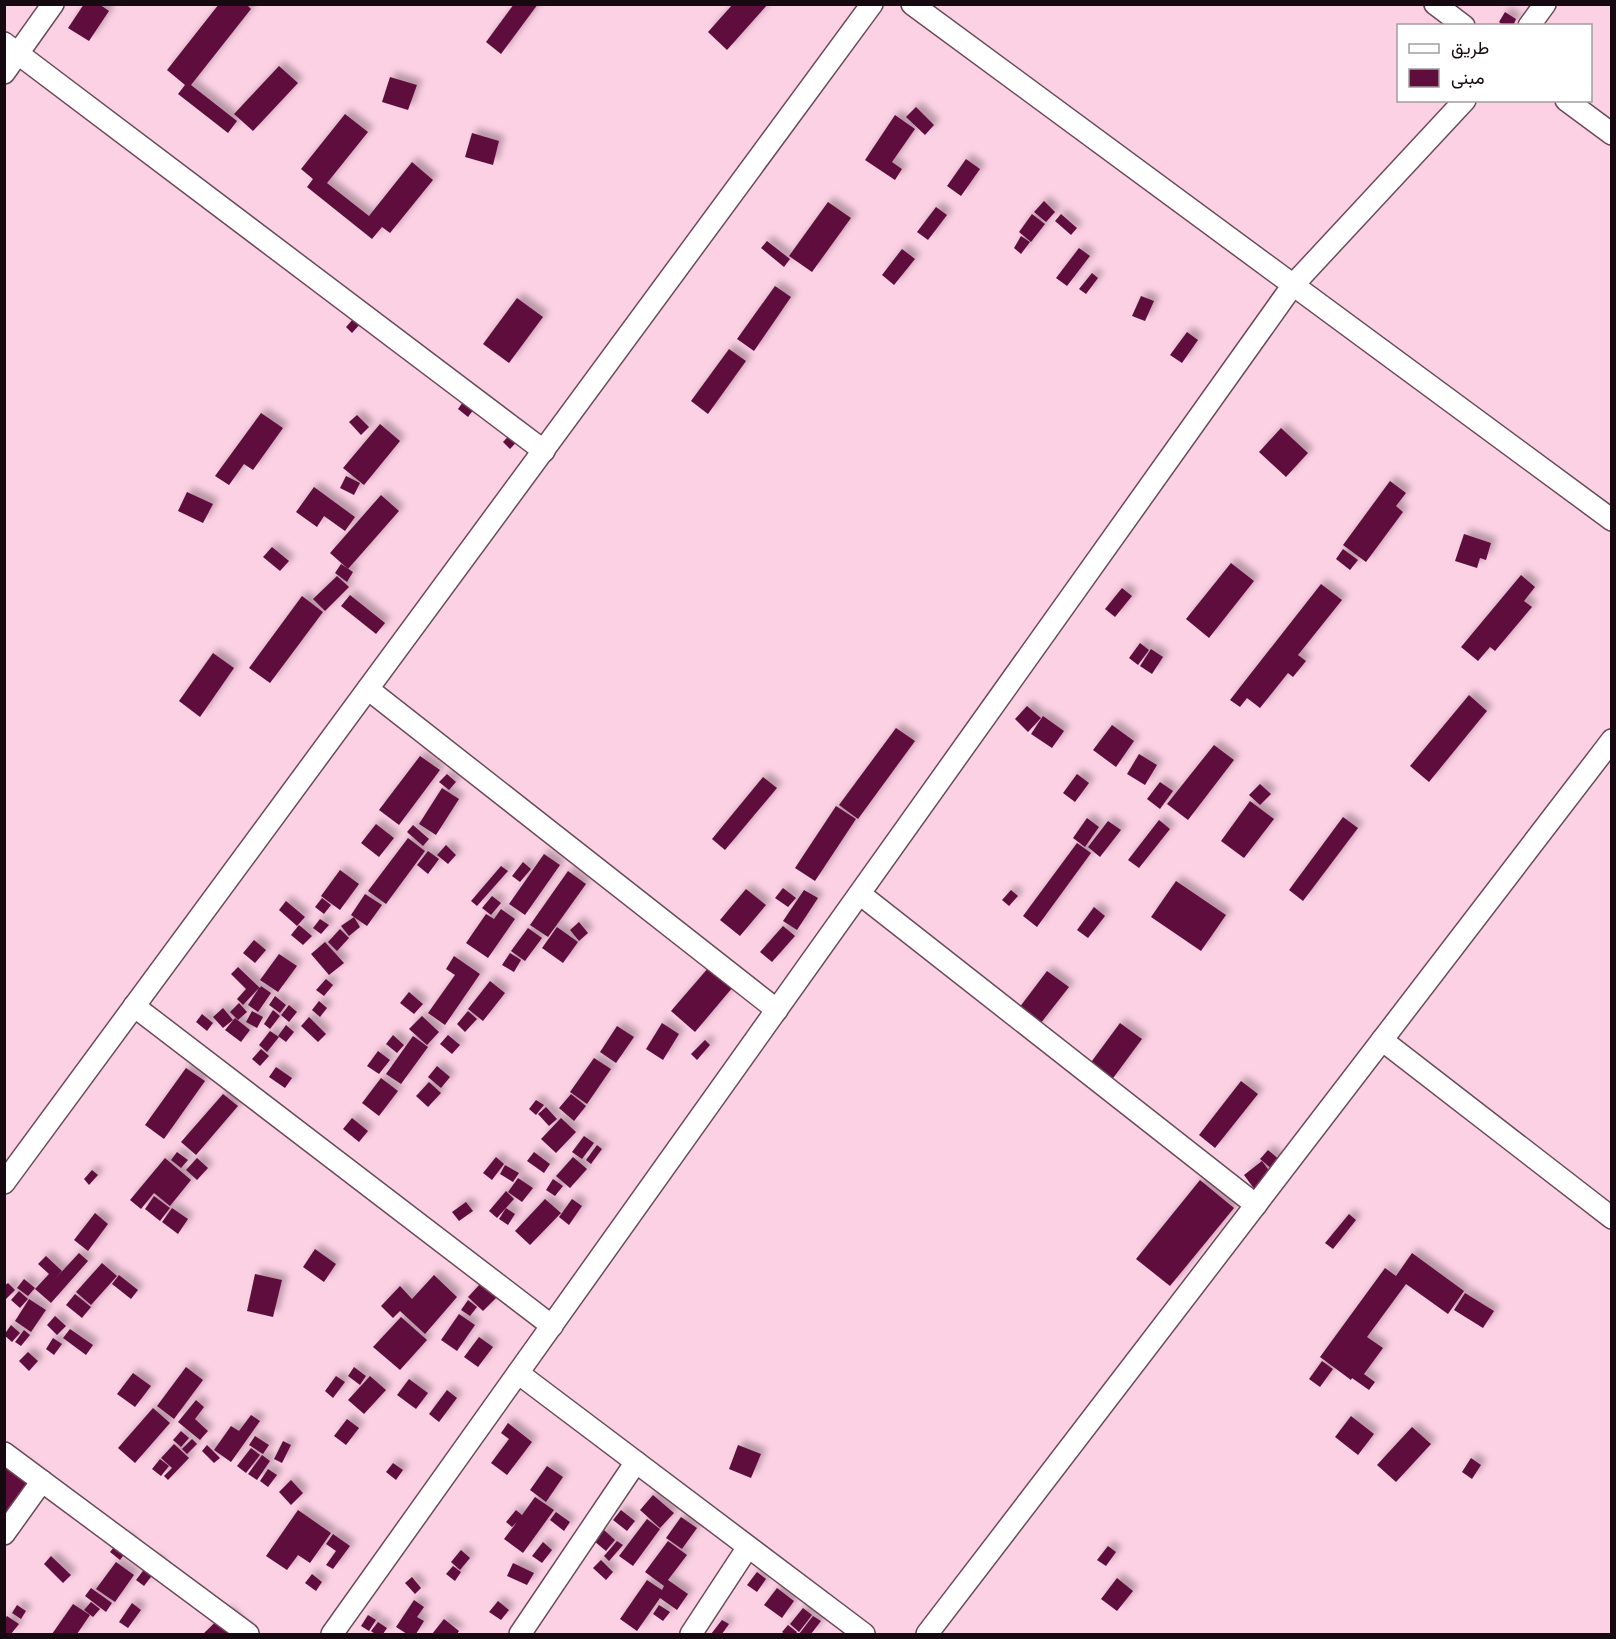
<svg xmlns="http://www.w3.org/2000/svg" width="1616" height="1639" font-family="'DM Sans',Vazirmatn,sans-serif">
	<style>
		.building { fill: #5f0d3d; filter: url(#shadow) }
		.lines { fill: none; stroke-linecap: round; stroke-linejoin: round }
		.minor-casing { stroke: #6d4a5a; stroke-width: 24 }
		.minor { stroke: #fff; stroke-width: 21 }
	</style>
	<defs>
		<filter id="shadow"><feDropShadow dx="5.5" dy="-5.5" stdDeviation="3" flood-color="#0004"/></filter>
	</defs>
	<rect width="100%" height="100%" fill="#fcd1e4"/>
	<g class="building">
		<polygon points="84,4 99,4 109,11 89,41 68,28"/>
		<polygon points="219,4 246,4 251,9 191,85 237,121 228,133 178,94 185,85 167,70"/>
		<polygon points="514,4 538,4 501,54 486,42"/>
		<polygon points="733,4 768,4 727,50 708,32"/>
		<polygon points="1505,12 1516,19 1513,26 1504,26 1499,22"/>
		<polygon points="279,66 298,83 253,131 234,114"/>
		<polygon points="390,77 417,85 408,110 382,102"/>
		<polygon points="916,107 934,125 925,135 906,117"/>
		<polygon points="345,114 368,132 327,183 369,216 412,162 433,180 390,233 382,227 372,239 307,187 313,179 301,169"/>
		<polygon points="895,115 915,129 892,162 902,169 895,180 865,160"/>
		<polygon points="472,133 499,141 493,165 465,157"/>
		<polygon points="966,159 980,169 961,196 947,186"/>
		<polygon points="1044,201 1055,212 1046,222 1034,212"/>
		<polygon points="828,202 851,218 812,272 789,256"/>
		<polygon points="936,207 947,215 928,240 917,232"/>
		<polygon points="1032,214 1045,224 1031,242 1019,232"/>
		<polygon points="1061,214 1077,228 1071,235 1055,221"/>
		<polygon points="1021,236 1030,242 1021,254 1014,248"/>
		<polygon points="767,241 790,259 784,267 761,248"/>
		<polygon points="1079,248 1090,256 1067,286 1056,278"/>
		<polygon points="902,249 915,259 894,285 882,275"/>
		<polygon points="1092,273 1098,278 1086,294 1079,289"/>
		<polygon points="775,286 791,297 754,351 737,339"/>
		<polygon points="1141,296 1154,301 1145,321 1132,316"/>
		<polygon points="517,298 543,317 509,363 483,344"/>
		<polygon points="355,317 361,323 352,333 346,327"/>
		<polygon points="1187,332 1198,340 1182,363 1170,355"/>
		<polygon points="729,349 746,361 708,414 691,401"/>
		<polygon points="468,395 479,402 468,417 458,409"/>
		<polygon points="261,413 283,428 253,470 244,464 229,485 215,476"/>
		<polygon points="357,415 369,427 361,435 349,422"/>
		<polygon points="380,424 400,441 364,485 343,468"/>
		<polygon points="516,428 523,435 510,449 503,442"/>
		<polygon points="1281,428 1308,453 1286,477 1259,452"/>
		<polygon points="346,476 360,483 354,495 340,488"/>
		<polygon points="1390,481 1406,493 1396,506 1403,512 1366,562 1343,545"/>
		<polygon points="314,487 355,517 345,531 324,516 317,527 296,512"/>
		<polygon points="187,492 213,504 203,523 178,511"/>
		<polygon points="381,495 399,511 348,569 330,553"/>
		<polygon points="1464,534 1491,543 1486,560 1480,558 1477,568 1455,561"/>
		<polygon points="272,547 289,561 280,571 263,557"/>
		<polygon points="1343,549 1358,560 1350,570 1336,559"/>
		<polygon points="1231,563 1254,581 1209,638 1186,619"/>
		<polygon points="341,564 353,572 347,582 335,573"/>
		<polygon points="1521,575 1535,587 1524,601 1532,607 1495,651 1490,647 1478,661 1461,647"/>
		<polygon points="337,576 349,587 325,611 313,599"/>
		<polygon points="1321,584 1342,600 1298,655 1306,661 1293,677 1288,673 1260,708 1247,698 1240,707 1230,700"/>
		<polygon points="1122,588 1132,596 1115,617 1105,609"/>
		<polygon points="350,595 385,623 376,634 341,606"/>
		<polygon points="302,596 323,612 270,683 249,668"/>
		<polygon points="1140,643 1149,650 1138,665 1129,658"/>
		<polygon points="1151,649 1163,657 1152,674 1140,666"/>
		<polygon points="213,653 234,668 200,717 179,701"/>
		<polygon points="1469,695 1487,711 1429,782 1410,766"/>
		<polygon points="1027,706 1041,718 1028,732 1015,719"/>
		<polygon points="1043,716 1064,731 1052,748 1031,734"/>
		<polygon points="1112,725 1134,741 1116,767 1093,750"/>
		<polygon points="896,728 915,741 858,819 839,805"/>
		<polygon points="1214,745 1234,760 1188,820 1167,804"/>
		<polygon points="1139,754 1157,765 1145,785 1127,774"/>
		<polygon points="420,756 440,770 399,825 379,810"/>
		<polygon points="447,774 456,782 449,790 439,782"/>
		<polygon points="1077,774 1089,783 1075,802 1063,793"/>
		<polygon points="763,777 777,788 725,850 712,839"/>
		<polygon points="1160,782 1173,791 1160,809 1147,799"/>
		<polygon points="1260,784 1271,794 1260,805 1249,795"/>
		<polygon points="442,788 459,799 436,835 419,824"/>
		<polygon points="1250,801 1274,819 1244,858 1221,841"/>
		<polygon points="836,806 856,819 815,881 795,868"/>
		<polygon points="1343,817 1358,828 1303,901 1289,890"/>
		<polygon points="1087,818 1099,827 1085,847 1073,838"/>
		<polygon points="1159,820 1170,829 1139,868 1128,860"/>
		<polygon points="1108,821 1121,830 1100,857 1088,847"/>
		<polygon points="376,824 394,838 379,857 361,843"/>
		<polygon points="413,825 429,839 423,846 407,832"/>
		<polygon points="408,838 425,851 386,904 368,891"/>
		<polygon points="1077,843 1091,853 1037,927 1023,916"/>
		<polygon points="446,845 456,855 448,864 437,855"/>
		<polygon points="428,851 439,859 428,874 417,865"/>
		<polygon points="544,854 560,865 525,915 509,904"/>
		<polygon points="523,862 531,869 520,882 512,876"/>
		<polygon points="501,866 508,871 477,906 471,901"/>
		<polygon points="340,870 359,884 340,910 321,896"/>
		<polygon points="568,871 586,884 548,937 530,925"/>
		<polygon points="1176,881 1226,915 1201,951 1151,917"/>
		<polygon points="783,888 796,898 788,907 775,898"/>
		<polygon points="746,889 766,905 740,936 720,920"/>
		<polygon points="804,890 818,898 797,930 783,921"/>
		<polygon points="1011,890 1018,896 1009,906 1002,900"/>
		<polygon points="365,894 382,905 367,926 351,915"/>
		<polygon points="492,896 501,903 491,915 482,908"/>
		<polygon points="322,898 331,905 324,914 315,907"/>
		<polygon points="286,901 305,917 297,926 279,910"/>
		<polygon points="1094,907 1105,916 1088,938 1077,930"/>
		<polygon points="501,909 515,919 488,958 466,943 486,914 494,919"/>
		<polygon points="354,917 360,927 349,936 341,926"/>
		<polygon points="320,919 329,925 321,934 313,928"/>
		<polygon points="579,922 588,933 579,941 570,930"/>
		<polygon points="299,925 312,936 303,945 291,935"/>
		<polygon points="783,926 795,936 772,962 760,952"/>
		<polygon points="557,927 578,942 563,963 542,948"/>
		<polygon points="528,928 542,938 525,961 511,951"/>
		<polygon points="340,929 349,938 337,951 328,942"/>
		<polygon points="254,940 266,950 255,963 243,953"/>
		<polygon points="325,942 344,963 329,975 311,954"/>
		<polygon points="510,953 521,960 514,972 502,965"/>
		<polygon points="279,954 297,966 278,992 260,980"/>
		<polygon points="454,956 480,974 445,1025 428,1013 455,975 446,969"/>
		<polygon points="238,967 260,988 261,986 271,993 258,1012 248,1005 259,988 243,1005 237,999 246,989 231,974"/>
		<polygon points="709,967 733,987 695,1032 671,1011"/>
		<polygon points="1047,971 1069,987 1037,1028 1016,1012"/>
		<polygon points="326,979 333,985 324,996 316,990"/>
		<polygon points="490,981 505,993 483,1021 468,1009"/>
		<polygon points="409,992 423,1004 414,1014 400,1003"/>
		<polygon points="275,996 286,1005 280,1013 269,1005"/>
		<polygon points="319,1001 327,1008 320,1017 312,1010"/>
		<polygon points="239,1003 247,1012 238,1020 230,1012"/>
		<polygon points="289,1005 297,1012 289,1022 281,1015"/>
		<polygon points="223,1008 233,1020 223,1028 213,1017"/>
		<polygon points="273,1010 280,1016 270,1029 264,1024"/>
		<polygon points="252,1011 263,1017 257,1028 246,1022"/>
		<polygon points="468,1011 477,1019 465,1032 457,1024"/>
		<polygon points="202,1014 213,1023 207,1031 196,1022"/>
		<polygon points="422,1016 439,1032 427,1045 409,1029"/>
		<polygon points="309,1017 326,1034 318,1042 301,1026"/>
		<polygon points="235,1018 250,1030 241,1042 225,1030"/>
		<polygon points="662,1023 679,1034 663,1060 646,1049"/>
		<polygon points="1120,1023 1142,1039 1111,1081 1089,1065"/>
		<polygon points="286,1025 294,1032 286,1042 278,1036"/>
		<polygon points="617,1026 634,1037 616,1063 600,1052"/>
		<polygon points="270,1031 279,1037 267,1052 259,1045"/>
		<polygon points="393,1035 404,1045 397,1053 386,1044"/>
		<polygon points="448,1035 460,1045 452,1054 440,1044"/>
		<polygon points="413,1036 428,1047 401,1084 386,1074"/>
		<polygon points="705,1040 710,1045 697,1060 691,1054"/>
		<polygon points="261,1049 269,1056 260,1066 252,1059"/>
		<polygon points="378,1051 390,1060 379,1074 367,1066"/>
		<polygon points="594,1058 611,1069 587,1104 570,1092"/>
		<polygon points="437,1066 450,1077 441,1088 428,1077"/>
		<polygon points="276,1067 292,1078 285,1088 269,1077"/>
		<polygon points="186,1068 205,1081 164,1139 145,1125"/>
		<polygon points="381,1078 398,1091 379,1116 362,1103"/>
		<polygon points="1241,1081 1258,1094 1215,1148 1199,1135"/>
		<polygon points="429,1082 441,1093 428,1107 416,1096"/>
		<polygon points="223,1094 238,1106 196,1155 181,1142"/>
		<polygon points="571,1094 586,1106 574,1121 559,1108"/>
		<polygon points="536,1100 544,1105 536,1115 529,1109"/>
		<polygon points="546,1107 557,1119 549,1126 538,1114"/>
		<polygon points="352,1118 368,1131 359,1142 343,1129"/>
		<polygon points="561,1118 576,1132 556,1153 541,1139"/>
		<polygon points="584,1136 594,1143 582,1159 572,1152"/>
		<polygon points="597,1145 602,1149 591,1164 586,1160"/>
		<polygon points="1268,1150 1281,1161 1273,1170 1260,1159"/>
		<polygon points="177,1152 188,1160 181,1168 171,1160"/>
		<polygon points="534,1152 550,1164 544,1173 527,1161"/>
		<polygon points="496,1157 504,1164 492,1180 483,1173"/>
		<polygon points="573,1157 587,1169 570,1188 556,1176"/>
		<polygon points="165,1158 191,1180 170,1206 154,1193 141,1209 130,1200"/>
		<polygon points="197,1158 208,1168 197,1180 186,1170"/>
		<polygon points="1262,1161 1273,1176 1255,1190 1244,1175"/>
		<polygon points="505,1165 519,1173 513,1182 500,1174"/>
		<polygon points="92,1170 98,1175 89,1185 84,1179"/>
		<polygon points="518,1178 533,1188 522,1202 508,1192"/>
		<polygon points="553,1179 563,1186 555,1196 546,1190"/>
		<polygon points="1200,1180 1234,1208 1170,1286 1136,1259"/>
		<polygon points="506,1191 514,1199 497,1218 489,1211"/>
		<polygon points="154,1196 170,1208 160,1221 145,1209"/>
		<polygon points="545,1199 561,1213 530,1245 515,1231"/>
		<polygon points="572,1199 582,1206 569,1225 559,1217"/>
		<polygon points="466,1202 473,1211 459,1221 452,1212"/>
		<polygon points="172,1208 188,1219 178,1234 162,1222"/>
		<polygon points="506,1208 515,1214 508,1225 499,1219"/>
		<polygon points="95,1213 108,1224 88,1251 74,1240"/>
		<polygon points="1349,1214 1356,1220 1333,1249 1325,1243"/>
		<polygon points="315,1249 336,1264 324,1282 303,1267"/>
		<polygon points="79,1253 88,1261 51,1303 35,1289 49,1274 38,1264 46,1256 62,1271 54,1280"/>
		<polygon points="1412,1253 1464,1291 1448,1314 1406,1284 1367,1337 1383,1348 1364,1374 1375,1382 1369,1390 1352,1378 1351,1380 1320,1357 1385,1268 1396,1276"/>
		<polygon points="102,1263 117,1276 91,1305 76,1292"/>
		<polygon points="255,1274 282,1280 273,1317 247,1311"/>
		<polygon points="119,1275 138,1290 131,1299 112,1284"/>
		<polygon points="434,1275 457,1297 425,1334 400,1311 393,1318 381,1306 400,1286 412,1299"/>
		<polygon points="24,1279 35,1288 28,1296 17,1288"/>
		<polygon points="8,1283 15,1290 4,1301 4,1286"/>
		<polygon points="481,1283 497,1297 483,1311 468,1297"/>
		<polygon points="19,1291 28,1299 20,1308 11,1300"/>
		<polygon points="1465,1293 1494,1311 1483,1328 1454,1310"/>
		<polygon points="75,1294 91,1307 82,1318 66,1305"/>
		<polygon points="29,1299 46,1310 31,1332 15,1321"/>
		<polygon points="468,1300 477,1307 470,1316 461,1310"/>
		<polygon points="459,1314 475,1325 457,1351 441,1340"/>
		<polygon points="55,1316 66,1326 57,1335 47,1325"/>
		<polygon points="401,1317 427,1340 400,1370 373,1347"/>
		<polygon points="11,1325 20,1333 12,1342 4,1335"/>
		<polygon points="70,1329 93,1345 86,1355 63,1338"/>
		<polygon points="24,1330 30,1335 21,1346 15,1342"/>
		<polygon points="479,1337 493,1347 478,1367 464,1357"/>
		<polygon points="53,1338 62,1344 54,1355 46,1349"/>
		<polygon points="28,1352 38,1361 29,1371 19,1361"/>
		<polygon points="1322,1361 1333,1369 1320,1387 1309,1379"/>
		<polygon points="186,1367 203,1380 174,1419 157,1406"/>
		<polygon points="354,1367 366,1376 360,1385 348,1376"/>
		<polygon points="133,1373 151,1386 135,1407 117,1394"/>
		<polygon points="336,1376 345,1382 333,1398 325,1391"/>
		<polygon points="370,1376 386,1390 364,1414 348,1400"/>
		<polygon points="409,1379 428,1393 416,1409 397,1395"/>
		<polygon points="447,1390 457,1398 439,1422 429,1414"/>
		<polygon points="196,1400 204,1407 195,1419 208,1431 200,1440 178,1422"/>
		<polygon points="153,1408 170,1423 135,1463 118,1448"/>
		<polygon points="251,1415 260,1421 231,1462 214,1450 231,1426 239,1431"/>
		<polygon points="1351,1416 1374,1434 1358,1455 1335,1437"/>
		<polygon points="347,1419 359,1428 346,1445 334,1436"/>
		<polygon points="508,1423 532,1442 507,1475 491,1463 509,1439 501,1433"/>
		<polygon points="1412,1427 1431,1444 1396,1482 1377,1465"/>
		<polygon points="181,1431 189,1438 181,1447 173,1440"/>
		<polygon points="255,1436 269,1445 263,1454 249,1445"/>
		<polygon points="192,1439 197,1444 187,1454 182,1449"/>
		<polygon points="283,1441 291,1445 282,1463 274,1459"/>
		<polygon points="174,1444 189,1458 168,1480 164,1476 172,1468 161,1458"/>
		<polygon points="207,1445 220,1458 214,1463 202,1451"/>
		<polygon points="738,1445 761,1454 751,1478 729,1469"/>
		<polygon points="251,1448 260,1455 246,1473 237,1466"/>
		<polygon points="4,1451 37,1477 4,1518"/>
		<polygon points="262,1455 270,1461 257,1480 248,1474"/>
		<polygon points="1471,1458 1481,1465 1472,1479 1462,1472"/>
		<polygon points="160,1459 169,1466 161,1476 152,1469"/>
		<polygon points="393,1463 403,1470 396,1480 386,1472"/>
		<polygon points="547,1466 563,1477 546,1502 530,1490"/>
		<polygon points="268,1469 277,1475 268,1487 260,1481"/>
		<polygon points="291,1480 303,1493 291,1505 279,1492"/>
		<polygon points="653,1495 674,1513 660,1528 640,1510"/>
		<polygon points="535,1497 554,1510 523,1553 504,1539 517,1522 512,1527 506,1522 516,1510 522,1515"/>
		<polygon points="298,1510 331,1533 310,1563 298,1555 287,1570 266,1556"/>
		<polygon points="621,1510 635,1521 627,1531 613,1520"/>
		<polygon points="556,1512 570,1522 564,1531 550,1520"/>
		<polygon points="681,1517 697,1528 682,1549 666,1538"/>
		<polygon points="647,1519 660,1529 633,1566 619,1556"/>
		<polygon points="604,1530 615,1540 606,1551 594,1541"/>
		<polygon points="333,1534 350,1546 333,1569 326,1565 336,1551 326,1544"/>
		<polygon points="122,1537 132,1544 120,1560 110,1552"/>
		<polygon points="617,1541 623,1545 609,1561 604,1556"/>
		<polygon points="668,1541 687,1555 668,1580 688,1594 677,1610 660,1598 637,1631 620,1619 647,1580 662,1590 664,1586 645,1572"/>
		<polygon points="543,1542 552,1550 542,1563 532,1556"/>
		<polygon points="1108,1546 1116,1552 1106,1566 1097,1560"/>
		<polygon points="461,1550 470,1558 460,1570 451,1562"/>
		<polygon points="51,1556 71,1575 63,1583 44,1564"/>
		<polygon points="152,1559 160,1565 144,1586 136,1580"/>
		<polygon points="601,1560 613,1572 606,1580 593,1568"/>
		<polygon points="116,1562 134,1575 115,1602 96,1589"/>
		<polygon points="513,1563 534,1573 527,1585 507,1576"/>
		<polygon points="453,1566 461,1572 455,1581 446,1574"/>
		<polygon points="757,1572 766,1579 757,1592 747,1585"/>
		<polygon points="312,1574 322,1582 316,1591 305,1583"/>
		<polygon points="412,1577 421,1588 415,1594 405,1583"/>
		<polygon points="1117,1578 1133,1591 1117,1611 1101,1599"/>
		<polygon points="91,1588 112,1603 106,1612 85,1596"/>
		<polygon points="777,1588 794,1601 782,1618 764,1605"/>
		<polygon points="414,1600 424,1607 417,1617 424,1621 416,1634 407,1634 396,1627"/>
		<polygon points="498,1601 509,1610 501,1620 489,1612"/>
		<polygon points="91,1602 100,1609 93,1617 84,1610"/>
		<polygon points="132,1603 141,1610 128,1628 119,1622"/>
		<polygon points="73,1604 90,1615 77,1634 52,1634"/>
		<polygon points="17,1605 26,1611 21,1619 12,1613"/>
		<polygon points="659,1605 670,1612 663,1621 653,1614"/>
		<polygon points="803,1608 812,1615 799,1632 790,1624"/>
		<polygon points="227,1611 247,1634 203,1634"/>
		<polygon points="368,1615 376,1620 369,1631 361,1626"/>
		<polygon points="7,1616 19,1624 11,1634 4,1633 4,1620"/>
		<polygon points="813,1616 821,1621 811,1634 799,1634"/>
		<polygon points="444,1619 459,1631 457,1634 432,1634"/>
		<polygon points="722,1620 729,1624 722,1634 711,1634"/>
		<polygon points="378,1622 387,1628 383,1634 375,1634 371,1631"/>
		<polygon points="788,1625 797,1632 796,1634 785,1634 782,1632"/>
	</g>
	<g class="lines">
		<defs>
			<g id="minor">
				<polyline points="912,4 1612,520"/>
				<polyline points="1435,4 1464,26"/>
				<polyline points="1529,26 1545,4"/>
				<polyline points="4,43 544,451"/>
				<polyline points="4,73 53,4"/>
				<polyline points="1566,100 1612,134"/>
				<polyline points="368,689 777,1010"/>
				<polyline points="860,894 1256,1205"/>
				<polyline points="134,1006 552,1326"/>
				<polyline points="1382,1040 1612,1218"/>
				<polyline points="4,1183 872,4"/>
				<polyline points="518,1373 864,1634"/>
				<polyline points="4,1453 248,1634"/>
				<polyline points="4,1534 42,1481"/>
				<polyline points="332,1634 1293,285 1465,100"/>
				<polyline points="520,1634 636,1462"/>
				<polyline points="691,1634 748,1547"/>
				<polyline points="927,1634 1612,740"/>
			</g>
		</defs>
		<use href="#minor" class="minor-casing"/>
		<use href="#minor" class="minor"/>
	</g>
	<rect width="1616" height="1639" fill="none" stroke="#16090f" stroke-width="12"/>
	<rect x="1397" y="24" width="195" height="78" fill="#ffffff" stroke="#a29d9f" stroke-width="1.5"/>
	<rect x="1409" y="44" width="30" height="9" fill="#ffffff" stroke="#a29d9f" stroke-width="1.5"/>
	<text x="1451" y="54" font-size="18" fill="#16090f">طريق</text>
	<rect x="1409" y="69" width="30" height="18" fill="#5f0d3d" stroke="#a29d9f" stroke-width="1.5"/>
	<text x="1451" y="84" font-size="18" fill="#16090f">مبنى</text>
</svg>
